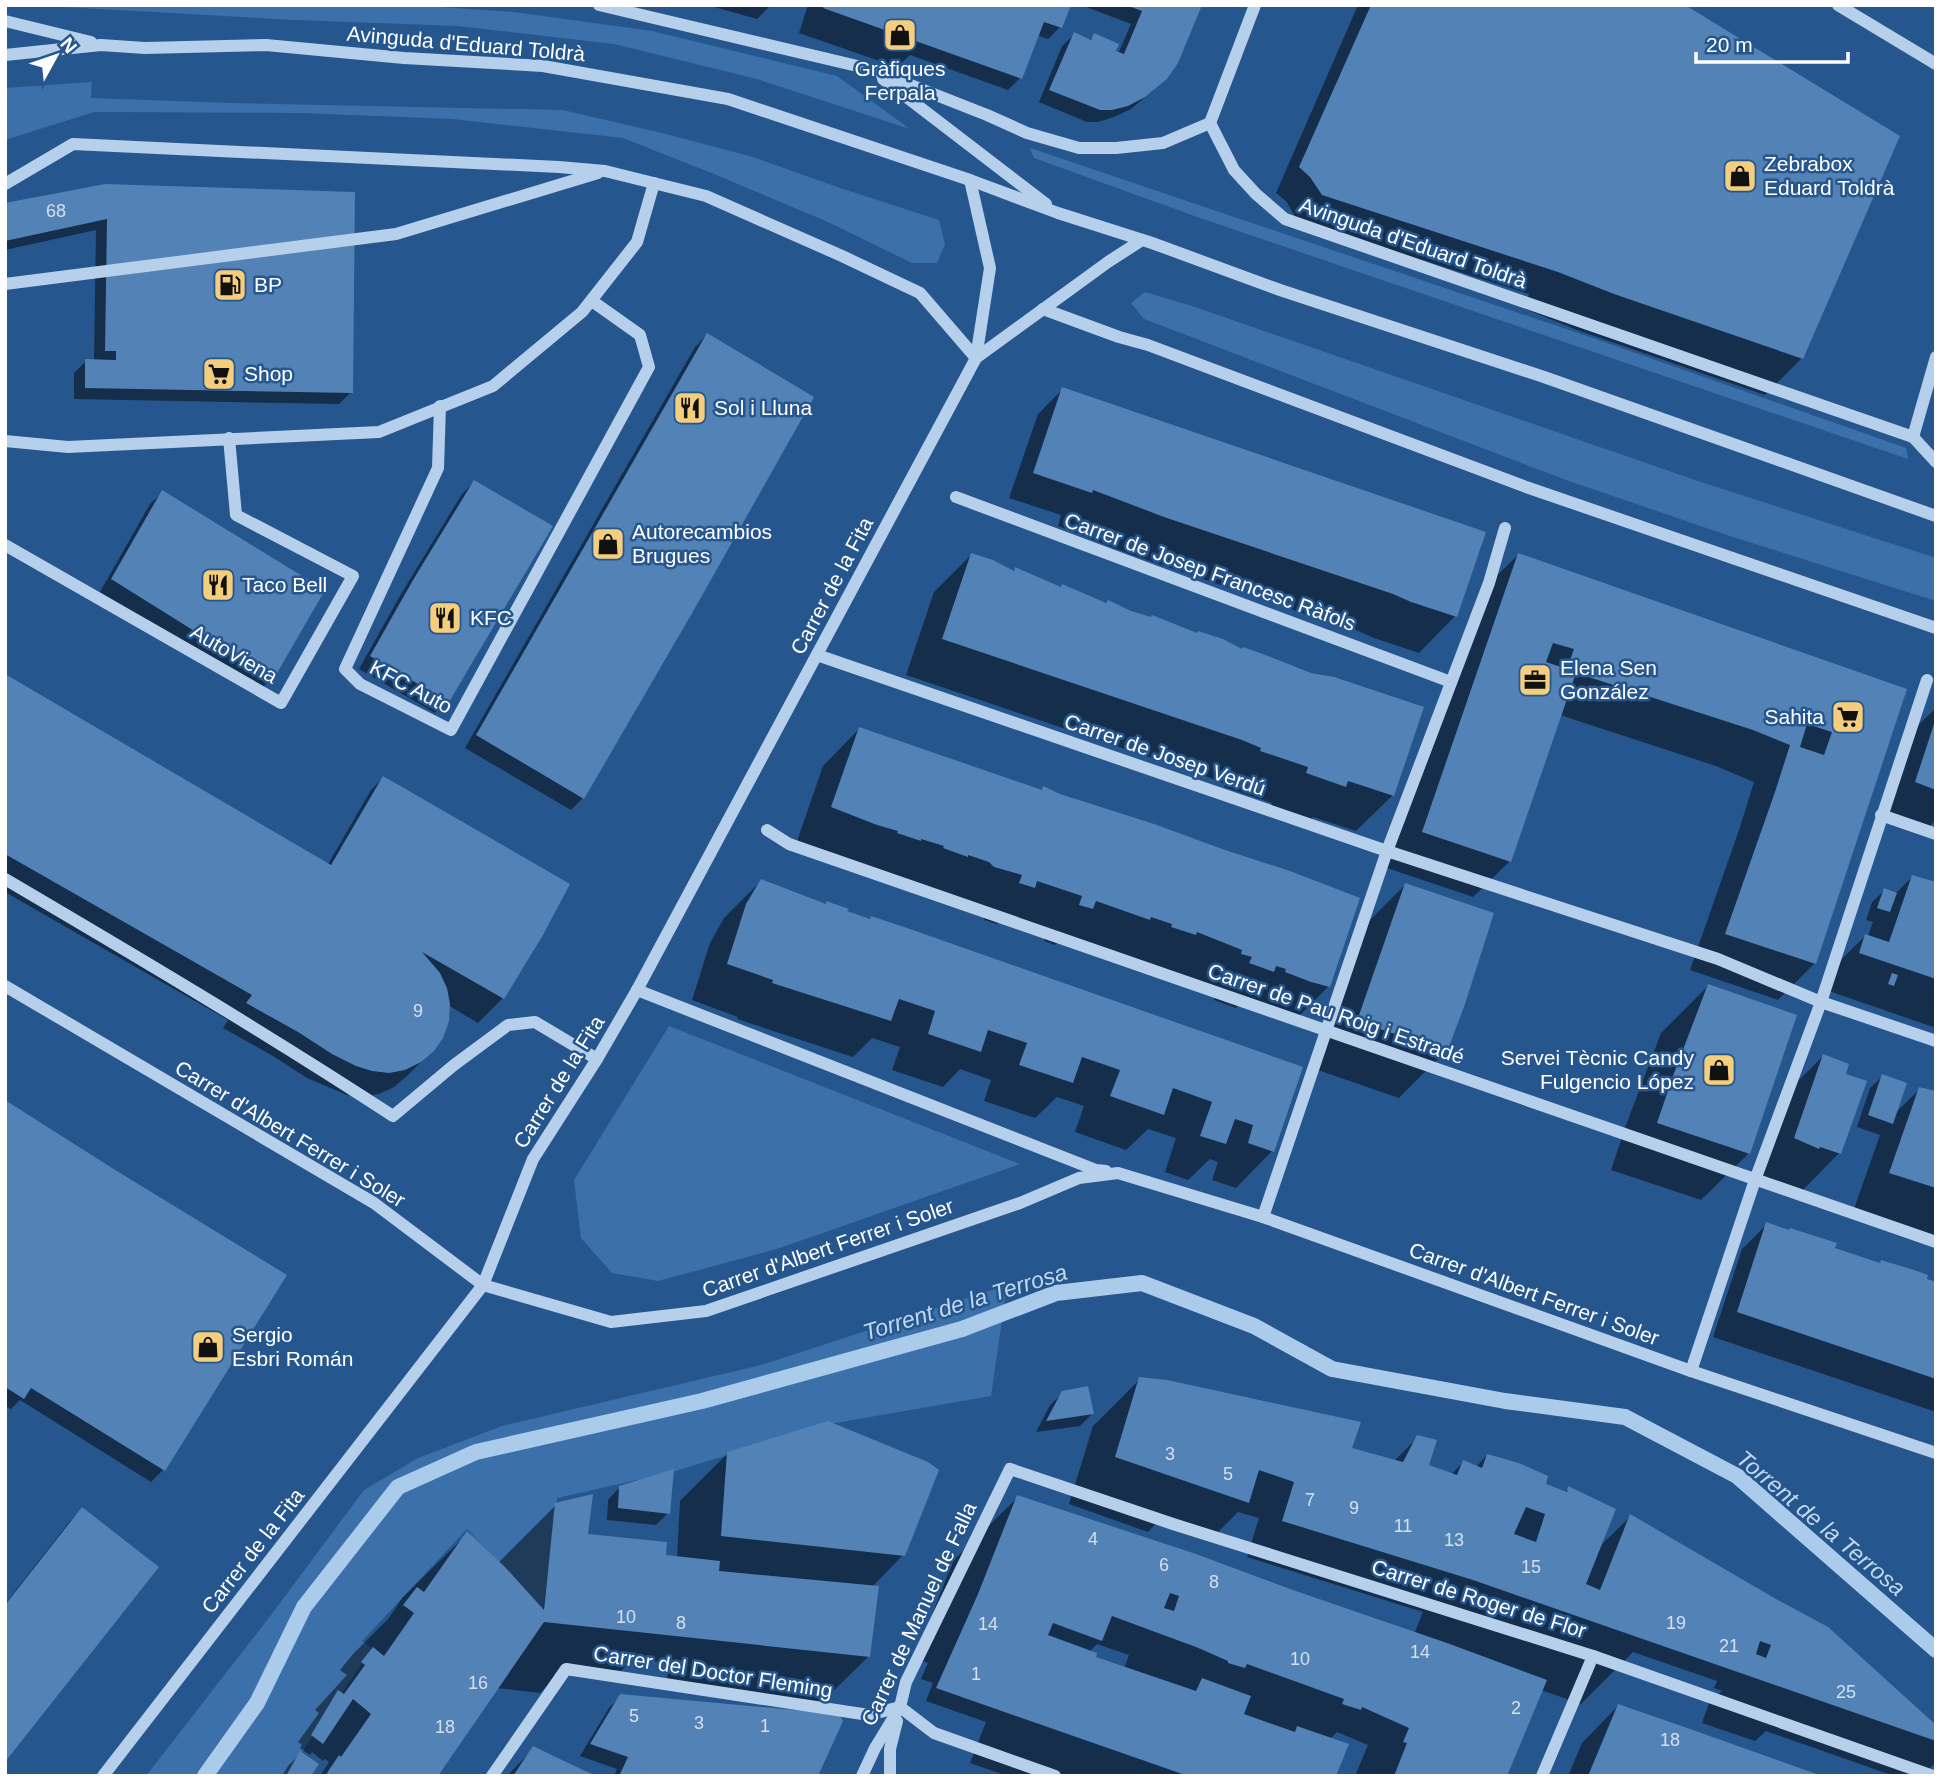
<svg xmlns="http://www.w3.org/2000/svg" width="1941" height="1781" font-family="Helvetica,sans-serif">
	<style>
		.green { fill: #3b70aa }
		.shadow { fill: #0007; fill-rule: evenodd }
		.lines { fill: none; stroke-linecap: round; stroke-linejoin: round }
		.stream { stroke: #abcbeb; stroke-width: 16 }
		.building { fill: #5382b6; fill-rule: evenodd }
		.minor { stroke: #b6cfeb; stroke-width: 12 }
		.labels { text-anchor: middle; stroke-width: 5; stroke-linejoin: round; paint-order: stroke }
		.number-label { font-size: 18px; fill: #d4e0ed }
		.street-label { font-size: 21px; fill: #fff; stroke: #26568e }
		.poi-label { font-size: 21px; fill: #fff; stroke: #26568e; text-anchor: start }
		.water-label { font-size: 23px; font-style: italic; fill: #c2d9f2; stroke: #26568e }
	</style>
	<rect width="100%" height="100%" fill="#26568e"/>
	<g class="green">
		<polygon points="46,5 412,5 514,12 652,31 837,76 910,129 757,79 614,44 457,26 294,20 45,6"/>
		<polygon points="92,82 91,98 231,103 563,110 666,134 753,157 840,188 939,220 945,244 937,263 912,263 828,222 714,174 623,138 452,119 301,113 94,112 5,140 5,88"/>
		<polygon points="1030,148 1590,337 1906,448 1908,459 1200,218 1034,158"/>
		<polygon points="1145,292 1195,307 1698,481 1936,558 1936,601 1730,536 1566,480 1144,319 1131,303"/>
		<polygon points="669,1026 1020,1164 777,1249 658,1281 612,1273 581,1238 574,1180"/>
		<polygon points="1007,1285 991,1396 830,1424 672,1472 557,1498 543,1610 467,1529 362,1641 372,1648 286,1776 146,1776 271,1615 364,1490 418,1458 502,1426 761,1365"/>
	</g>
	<g class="shadow">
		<polygon points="707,5 771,5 757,19"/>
		<polygon points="808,5 1069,5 1060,27 1048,39 1037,35 1020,78 1008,90 910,55 897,67 799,33"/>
		<polygon points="1081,5 1200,5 1152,91 1131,109 1114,117 1098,122 1087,122 1039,102 1062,46 1075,34 1089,41 1095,35 1118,54 1131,24"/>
		<polygon points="1358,5 1682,5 1802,358 1765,395 1577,330 1523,308 1529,294 1297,220 1286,201 1276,193"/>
		<polygon points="353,193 351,392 339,404 74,399 74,373 86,361 94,361 96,230 5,250 5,205"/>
		<polygon points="707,335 583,798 571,810 465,748 695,347"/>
		<polygon points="1063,389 1455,616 1419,653 1374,638 1356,630 1328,622 1127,553 1058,526 1061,515 1009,498 1038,414"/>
		<polygon points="474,482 550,527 447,701 435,713 359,669 401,594 462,494"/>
		<polygon points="162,493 271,679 259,691 100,592 150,504"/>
		<polygon points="971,555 1012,572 1015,569 1393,795 1356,831 1313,817 1308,822 1271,809 1272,803 1224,787 1225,784 1205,776 906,675 934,592"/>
		<polygon points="1518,555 1905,690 1815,963 1778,1000 1690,970 1739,830 1754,782 1716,766 1560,715 1510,861 1473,897 1387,868 1481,591"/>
		<polygon points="5,676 327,866 371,790 383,778 503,998 478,1023 448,1005 433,1050 407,1076 394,1087 379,1094 363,1097 347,1095 307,1078 273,1056 223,1028 228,1020 5,892"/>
		<polygon points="1936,708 1936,820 1924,831 1879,819 1908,735"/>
		<polygon points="859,729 1329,986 1292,1023 1241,1003 1236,1008 1214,1000 1216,994 1062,938 1055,945 1044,941 1047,933 1003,918 997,924 984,920 986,912 796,844 823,766"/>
		<polygon points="1912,877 1936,883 1936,1028 1823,989 1829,972 1865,936 1868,936 1873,922 1866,920 1872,902 1885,890 1895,894"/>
		<polygon points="761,881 824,905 826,903 845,912 1301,1068 1272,1151 1236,1188 1212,1180 1218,1162 1210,1159 1188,1180 1165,1172 1176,1138 1148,1129 1126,1150 1075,1132 1084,1106 1057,1097 1035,1118 984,1101 991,1080 960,1069 943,1087 892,1070 900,1047 872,1038 853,1057 737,1019 738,1017 692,1000 710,943 724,918"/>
		<polygon points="1405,885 1446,1051 1399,1098 1312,1068 1358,932"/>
		<polygon points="1708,986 1749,1153 1701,1200 1611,1170 1626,1125 1661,1033"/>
		<polygon points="1823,1056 1844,1075 1839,1153 1803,1190 1759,1175 1787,1092"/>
		<polygon points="1883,1076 1894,1114 1920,1089 1936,1093 1936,1238 1854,1209 1880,1135 1857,1127 1870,1088"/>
		<polygon points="5,1102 284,1276 163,1470 151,1482 20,1400 11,1409 5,1406"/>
		<polygon points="1767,1224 1833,1249 1936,1283 1936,1412 1713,1337 1742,1249"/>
		<path d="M1140 1379 1350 1449 1394 1461 1418 1437 1427 1466 1451 1475 1463 1462 1476 1467 1487 1455 1544 1485 1564 1493 1569 1488 1599 1547 1631 1516 1936 1728V1762L1922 1776H1894L1766 1731 1755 1741 1702 1723 1709 1703 1722 1691 1714 1688 1717 1681 1633 1652 1581 1704 1541 1690 1505 1776H1355L1368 1745 1337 1732 1330 1739 1334 1776H1007L970 1763 986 1722 926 1701 933 1683 921 1679 928 1663 915 1658 953 1561 1018 1497 1414 1634 1423 1612 1247 1557 1259 1518 1238 1512 1211 1539 1158 1521 1148 1532 1069 1504 1093 1426ZM1097 1644 1129 1655 1124 1668 1093 1658 1089 1652Z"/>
		<polygon points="1063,1393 1092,1414 1080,1426 1036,1432 1050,1405"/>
		<polygon points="728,1453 903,1555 872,1587 869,1656 821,1703 666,1687 669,1663 633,1659 621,1671 570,1665 570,1663 540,1693 496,1688 436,1776 320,1776 329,1762 325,1759 323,1761 312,1752 310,1755 300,1748 302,1745 298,1742 319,1713 315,1710 347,1675 340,1670 353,1654 388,1619 403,1597 467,1534 498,1563 556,1505 586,1535 664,1560 677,1558 680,1501"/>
		<polygon points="620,1487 668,1513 656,1525 607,1520 608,1500"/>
		<polygon points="82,1509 5,1761 5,1604 70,1521"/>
		<polygon points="621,1696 816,1776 614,1776 617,1769 580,1756 609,1708"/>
		<polygon points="1618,1706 1819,1776 1568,1776 1582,1743"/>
		<polygon points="533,1749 592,1776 507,1776"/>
		<polygon points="300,1754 309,1776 282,1776 288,1766"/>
	</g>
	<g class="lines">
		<polyline class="stream" points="205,1776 257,1703 304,1607 398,1487 476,1452 702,1401 962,1329 1056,1293 1142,1283 1254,1326 1332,1369 1505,1401 1625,1417 1737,1476 1936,1650"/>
	</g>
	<g class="building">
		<polygon points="824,5 1071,5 1062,28 1044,22 1022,79 823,8"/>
		<polygon points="1126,5 1202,5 1178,63 1167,79 1145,97 1128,106 1112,110 1100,110 1049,90 1074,32 1091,40 1094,33 1119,44 1116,51 1124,54 1142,11"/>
		<polygon points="1371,5 1685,5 1900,136 1803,359 1614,294 1558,272 1322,195 1310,177 1299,167"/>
		<polygon points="105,184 355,192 353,393 85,388 85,359 116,360 116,351 105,351 107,219 5,241 5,203"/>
		<polygon points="707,333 814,397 691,615 584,799 476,735"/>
		<polygon points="1062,387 1486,532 1457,617 1411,602 1393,594 1164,517 1093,490 1092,493 1033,473"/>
		<polygon points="474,480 553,526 449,702 370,656 413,580"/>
		<polygon points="162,490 325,590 273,680 111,579"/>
		<polygon points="971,553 993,560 1014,571 1015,567 1061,587 1062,584 1106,603 1108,600 1131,611 1151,617 1152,615 1197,633 1198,631 1223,639 1242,649 1243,647 1268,656 1311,673 1334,677 1424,707 1394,796 1348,781 1346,787 1306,773 1308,767 1260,751 1261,748 1242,740 942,639"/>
		<path d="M1518 553 1907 689 1816 964 1725 934 1775 792 1790 745 1753 730 1576 673 1511 862 1422 832ZM1553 643 1574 649 1567 669 1546 662ZM1807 724 1832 732 1824 755 1800 747Z"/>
		<polygon points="5,674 331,865 383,776 570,884 543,935 504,999 422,952 440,973 447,988 450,1004 449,1021 443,1038 434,1051 421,1062 405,1070 389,1073 372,1071 356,1066 332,1054 298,1032 246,1003 252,995 5,854"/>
		<polygon points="1935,721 1936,721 1936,790 1915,782"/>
		<polygon points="859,727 1042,790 1043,786 1060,794 1154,824 1225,850 1290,871 1360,898 1330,987 1311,982 1285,972 1286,969 1276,966 1274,972 1249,963 1252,957 1241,954 1242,950 1197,932 1196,935 1171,927 1172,924 1151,917 1150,920 1096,901 1093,909 1079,905 1082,896 1037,881 1035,888 1019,883 1022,875 994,867 989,862 968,855 968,857 943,848 944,846 921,839 921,841 897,833 898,831 877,825 831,807"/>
		<polygon points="1912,875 1936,882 1936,979 1859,953 1865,934 1889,942"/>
		<polygon points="761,879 826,904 826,901 849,909 847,911 870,919 871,916 910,929 1303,1067 1274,1152 1248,1143 1253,1125 1235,1119 1226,1144 1200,1136 1212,1102 1173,1088 1164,1115 1110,1096 1120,1070 1082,1057 1073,1083 1019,1065 1027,1043 988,1030 981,1052 928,1034 935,1011 899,999 891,1021 772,983 773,980 727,964 746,904"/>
		<polygon points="1405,883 1494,913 1465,1004 1447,1052 1357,1021"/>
		<polygon points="1884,888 1897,893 1890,912 1877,908"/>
		<polygon points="1892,973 1898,975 1894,986 1888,984"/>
		<polygon points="1708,984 1797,1015 1750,1154 1657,1123 1673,1076"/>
		<polygon points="1823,1054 1849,1064 1846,1074 1867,1081 1841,1154 1820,1147 1819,1149 1794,1138"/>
		<polygon points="1882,1074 1907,1083 1893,1124 1868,1115"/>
		<polygon points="1919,1087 1936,1091 1936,1188 1889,1173"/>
		<polygon points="5,1100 112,1168 287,1275 165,1471 31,1388 24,1399 5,1387"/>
		<polygon points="1766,1222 1789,1230 1790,1228 1837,1243 1835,1248 1880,1263 1881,1260 1914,1270 1928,1275 1927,1279 1936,1282 1936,1379 1737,1312"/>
		<path d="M1139 1377 1167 1380 1361 1422 1352 1448 1403 1462 1417 1435 1437 1440 1429 1465 1457 1475 1463 1460 1482 1468 1487 1454 1519 1463 1548 1476 1546 1484 1567 1492 1568 1486 1616 1509 1586 1584 1600 1590 1630 1514 1776 1599 1828 1627 1936 1725V1741L1473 1580 1282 1521 1294 1482 1259 1470 1249 1503 1115 1457ZM1526 1507 1545 1514 1536 1542 1514 1534ZM1760 1641 1771 1645 1766 1658 1756 1654Z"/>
		<polygon points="1088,1386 1094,1414 1046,1421 1062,1391"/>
		<polygon points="828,1421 928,1462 939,1470 905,1556 721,1536 727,1452"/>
		<polygon points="674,1469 670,1514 618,1508 619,1486"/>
		<polygon points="593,1494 588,1534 667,1542 666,1555 720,1561 719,1571 879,1586 870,1657 544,1622 438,1776 325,1776 339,1755 341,1757 371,1714 353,1699 323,1744 311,1735 338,1690 344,1694 365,1665 361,1662 373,1647 384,1656 414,1613 403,1605 417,1587 424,1592 467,1531 505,1567 544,1610 555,1503"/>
		<path d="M1017 1495 1196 1554 1290 1589 1447 1643 1547 1680 1507 1776H1394L1407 1743 1403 1742 1409 1728 1362 1707 1361 1710 1342 1704 1344 1699 1247 1664 1245 1668 1228 1663V1661L1196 1647 1112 1616 1102 1641 1053 1623 1048 1635 1097 1653 1096 1657 1196 1691 1202 1678 1251 1696 1244 1714 1295 1732 1297 1726 1349 1744 1336 1776H1188L936 1688 978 1594ZM1170 1593 1179 1596 1174 1611 1164 1608Z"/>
		<polygon points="82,1507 159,1567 5,1762 5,1605"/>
		<polygon points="620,1694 839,1714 843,1721 818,1776 648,1776 643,1774 642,1776 619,1776 628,1757 590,1744"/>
		<polygon points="1618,1704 1690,1729 1822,1776 1588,1776"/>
		<polygon points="533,1746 562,1760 596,1776 513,1776"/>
		<polygon points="300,1751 319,1764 311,1776 286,1776"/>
	</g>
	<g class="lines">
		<g class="minor">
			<polyline points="599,5 870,69 987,115 1027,133 1079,148 1116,148 1163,143 1210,123 1234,170 1256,194 1285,219 1913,437 1936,462"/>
			<polyline points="1838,5 1936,64"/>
			<polyline points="5,21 91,42"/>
			<polyline points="5,55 101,45 145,48 266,45 404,58 543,66 728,99 970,180 1058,213 1152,243 1280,290 1544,377 1936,516"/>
			<polyline points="883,79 1046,204"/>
			<polyline points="1210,123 1255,5"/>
			<polyline points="5,184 73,144 559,167 605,171 706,196 842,256 920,293 976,358"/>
			<polyline points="5,284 396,234 598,173"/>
			<polyline points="1043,309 1119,337 1148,345 1526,487 1936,628"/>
			<polyline points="976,358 1108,262 1142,240"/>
			<polyline points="440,406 438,468 345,669 360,684 451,730 649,367 640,335 592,301"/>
			<polyline points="1913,437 1936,357"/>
			<polyline points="5,441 68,447 379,432 493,386 582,312 637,242 654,183"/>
			<polyline points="956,497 1451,682"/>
			<polyline points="5,545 281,703 353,576 236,515 229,438"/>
			<polyline points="817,655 1387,851 1718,959 1821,1002 1936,1041"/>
			<polyline points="1881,815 1936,834"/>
			<polyline points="767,830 789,844 1936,1242"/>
			<path d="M5 879C136 956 266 1033 393 1116L454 1065 508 1025 535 1022 597 1059"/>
			<polyline points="5,986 374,1203 483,1285 611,1322 706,1311 1020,1203 1079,1178 1118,1173 1263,1217 1691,1371 1936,1453"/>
			<polyline points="637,990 1096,1170 1106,1171"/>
			<polyline points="1263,1217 1387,851 1489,583 1505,528"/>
			<polyline points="1691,1371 1755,1180 1821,1002 1927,680"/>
			<polyline points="900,1707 934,1733 1055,1776"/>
			<polyline points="103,1776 483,1285 533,1159 597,1059 637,990 976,358 990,268 970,180"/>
			<polyline points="492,1776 566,1669 869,1715 900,1707"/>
			<polyline points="862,1776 875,1748 900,1707 906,1682 1010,1469 1173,1524 1593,1656 1933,1776"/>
			<polyline points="890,1776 890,1749 897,1721"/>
			<polyline points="1542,1776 1593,1656"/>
		</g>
	</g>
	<defs>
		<symbol id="shop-square" viewBox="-11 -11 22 22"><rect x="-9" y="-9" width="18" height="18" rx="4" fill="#f4ce7c" stroke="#26568e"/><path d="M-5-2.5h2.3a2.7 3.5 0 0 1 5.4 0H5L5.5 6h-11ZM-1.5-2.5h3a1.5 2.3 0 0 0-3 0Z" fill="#111"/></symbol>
		<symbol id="fuel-square" viewBox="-11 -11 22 22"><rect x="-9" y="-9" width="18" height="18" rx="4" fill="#f4ce7c" stroke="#26568e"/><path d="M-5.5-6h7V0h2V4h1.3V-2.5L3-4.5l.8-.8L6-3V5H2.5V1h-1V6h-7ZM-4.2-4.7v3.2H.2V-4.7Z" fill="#111"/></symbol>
		<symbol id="supermarket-square" viewBox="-11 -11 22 22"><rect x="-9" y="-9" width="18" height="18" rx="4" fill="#f4ce7c" stroke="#26568e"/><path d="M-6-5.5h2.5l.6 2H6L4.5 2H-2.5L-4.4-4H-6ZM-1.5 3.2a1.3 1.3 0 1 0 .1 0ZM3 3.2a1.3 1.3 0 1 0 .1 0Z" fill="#111"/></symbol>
		<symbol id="restaurant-square" viewBox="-11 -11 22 22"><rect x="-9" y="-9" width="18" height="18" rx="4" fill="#f4ce7c" stroke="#26568e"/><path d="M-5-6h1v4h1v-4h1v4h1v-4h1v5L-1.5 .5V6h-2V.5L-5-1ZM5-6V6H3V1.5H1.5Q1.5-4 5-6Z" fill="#111"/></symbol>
		<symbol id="office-square" viewBox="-11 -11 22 22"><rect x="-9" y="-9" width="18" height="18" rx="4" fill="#f4ce7c" stroke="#26568e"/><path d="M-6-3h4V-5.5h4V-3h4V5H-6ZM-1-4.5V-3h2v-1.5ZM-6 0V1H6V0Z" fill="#111"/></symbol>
	</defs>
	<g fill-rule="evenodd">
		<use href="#shop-square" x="881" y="16" width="38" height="38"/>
		<use href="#shop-square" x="1721" y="157" width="38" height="38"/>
		<use href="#fuel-square" x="211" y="266" width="38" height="38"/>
		<use href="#supermarket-square" x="200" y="355" width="38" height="38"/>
		<use href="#restaurant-square" x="671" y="389" width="38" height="38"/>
		<use href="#shop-square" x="589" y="525" width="38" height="38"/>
		<use href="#restaurant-square" x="199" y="566" width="38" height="38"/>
		<use href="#restaurant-square" x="426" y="599" width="38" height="38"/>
		<use href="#office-square" x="1516" y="661" width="38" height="38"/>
		<use href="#supermarket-square" x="1829" y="698" width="38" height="38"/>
		<use href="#shop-square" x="1700" y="1051" width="38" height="38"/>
		<use href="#shop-square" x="189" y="1328" width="38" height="38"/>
	</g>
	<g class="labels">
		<g class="number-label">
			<text x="56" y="217">68</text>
			<text x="418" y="1017">9</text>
			<text x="1170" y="1460">3</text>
			<text x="1228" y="1480">5</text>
			<text x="1310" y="1506">7</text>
			<text x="1354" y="1514">9</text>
			<text x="1403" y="1532">11</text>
			<text x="1093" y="1545">4</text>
			<text x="1454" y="1546">13</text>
			<text x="1164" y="1571">6</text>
			<text x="1531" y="1573">15</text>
			<text x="1214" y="1588">8</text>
			<text x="626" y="1623">10</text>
			<text x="681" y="1629">8</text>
			<text x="1676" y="1629">19</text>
			<text x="988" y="1630">14</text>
			<text x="1729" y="1652">21</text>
			<text x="1420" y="1658">14</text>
			<text x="1300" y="1665">10</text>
			<text x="976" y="1680">1</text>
			<text x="478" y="1689">16</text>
			<text x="1846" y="1698">25</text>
			<text x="1516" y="1714">2</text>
			<text x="634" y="1722">5</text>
			<text x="699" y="1729">3</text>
			<text x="765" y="1732">1</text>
			<text x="445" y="1733">18</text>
			<text x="1670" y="1746">18</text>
		</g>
		<g class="street-label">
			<text transform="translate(466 44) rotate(5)" y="7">Avinguda d'Eduard Toldrà</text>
			<text transform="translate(1413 243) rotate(19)" y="7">Avinguda d'Eduard Toldrà</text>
			<text transform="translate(1210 572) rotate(20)" y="7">Carrer de Josep Francesc Ràfols</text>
			<text transform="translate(832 586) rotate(-62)" y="7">Carrer de la Fita</text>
			<text transform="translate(234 654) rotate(30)" y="7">AutoViena</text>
			<text transform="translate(411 687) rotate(28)" y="7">KFC Auto</text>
			<text transform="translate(1165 755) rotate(19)" y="7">Carrer de Josep Verdú</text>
			<text transform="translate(1336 1014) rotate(19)" y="7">Carrer de Pau Roig i Estradé</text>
			<text transform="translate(559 1082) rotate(-58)" y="7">Carrer de la Fita</text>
			<text transform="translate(290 1134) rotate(31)" y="7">Carrer d'Albert Ferrer i Soler</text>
			<text transform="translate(828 1248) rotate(-19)" y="7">Carrer d'Albert Ferrer i Soler</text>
			<text transform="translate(1534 1294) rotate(20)" y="7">Carrer d'Albert Ferrer i Soler</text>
			<text transform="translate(253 1551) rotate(-52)" y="7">Carrer de la Fita</text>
			<text transform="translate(1479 1599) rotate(17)" y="7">Carrer de Roger de Flor</text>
			<text transform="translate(919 1614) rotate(-65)" y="7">Carrer de Manuel de Falla</text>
			<text transform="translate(713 1672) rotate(9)" y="7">Carrer del Doctor Fleming</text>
		</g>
		<g class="poi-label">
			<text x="900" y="76" text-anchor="middle">Gràfiques<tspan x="900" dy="24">Ferpala</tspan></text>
			<text x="1764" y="171">Zebrabox<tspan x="1764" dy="24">Eduard Toldrà</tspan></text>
			<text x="254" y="292">BP</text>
			<text x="244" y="381">Shop</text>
			<text x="714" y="415">Sol i Lluna</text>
			<text x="632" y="539">Autorecambios<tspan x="632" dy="24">Brugues</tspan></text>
			<text x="242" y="592">Taco Bell</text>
			<text x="470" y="625">KFC</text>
			<text x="1560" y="675">Elena Sen<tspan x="1560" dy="24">González</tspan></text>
			<text x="1824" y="724" text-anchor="end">Sahita</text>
			<text x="1694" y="1065" text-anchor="end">Servei Tècnic Candy<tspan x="1694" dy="24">Fulgencio López</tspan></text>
			<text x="232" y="1342">Sergio<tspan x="232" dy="24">Esbri Román</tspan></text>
		</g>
		<g class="water-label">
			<text transform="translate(965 1302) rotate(-17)" y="8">Torrent de la Terrosa</text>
			<text transform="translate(1821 1523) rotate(40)" y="8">Torrent de la Terrosa</text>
		</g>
	</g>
	<rect width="1941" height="1781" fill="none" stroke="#ffffff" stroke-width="14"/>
	<g transform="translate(56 56) rotate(50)" stroke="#26568e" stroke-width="5" paint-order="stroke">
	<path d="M0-5L12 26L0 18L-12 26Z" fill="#ffffff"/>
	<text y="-10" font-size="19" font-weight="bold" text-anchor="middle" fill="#ffffff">N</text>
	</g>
	<path d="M1696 52v10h152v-10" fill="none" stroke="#ffffff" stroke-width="3.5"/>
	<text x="1706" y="52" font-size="21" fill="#ffffff" stroke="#26568e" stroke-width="5" paint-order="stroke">20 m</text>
</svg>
